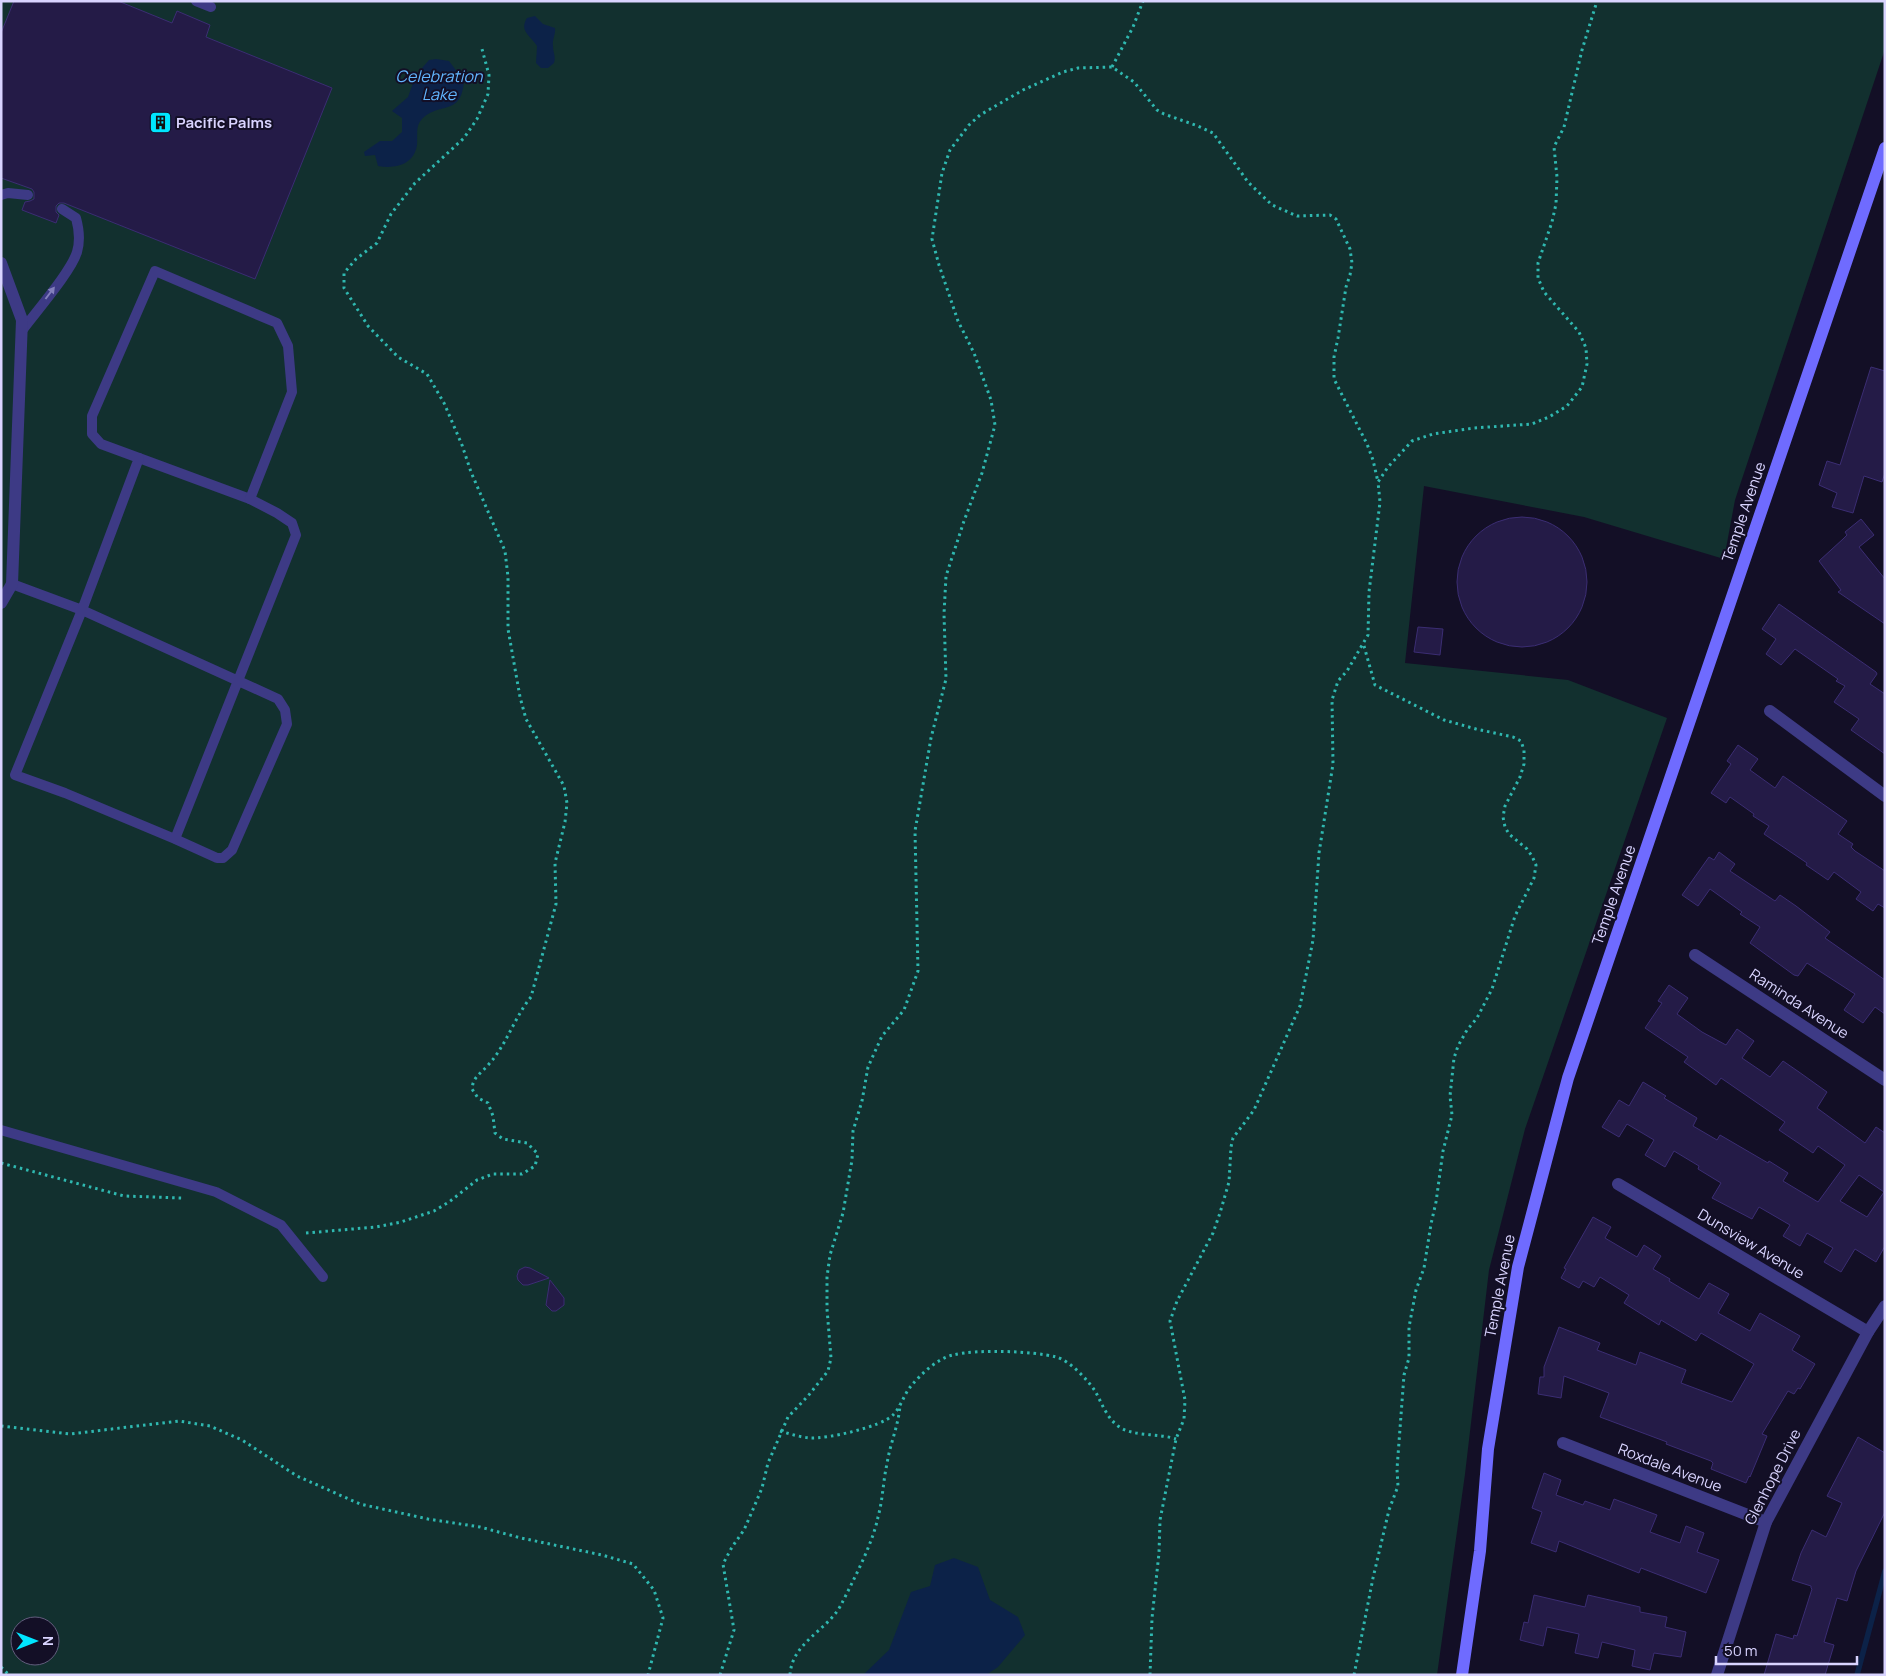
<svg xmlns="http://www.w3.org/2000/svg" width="1886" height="1676" font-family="Manrope,sans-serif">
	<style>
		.green { fill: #12302f; fill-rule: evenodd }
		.water { fill: #0c2248 }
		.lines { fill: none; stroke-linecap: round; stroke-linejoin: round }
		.stream { stroke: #0c2248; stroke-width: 5.5 }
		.building { fill: #241b47; stroke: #3b2d73; fill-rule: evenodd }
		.path { stroke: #2fb8b0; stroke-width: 3; stroke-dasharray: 2.5 4; stroke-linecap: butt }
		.lane { stroke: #3d3a85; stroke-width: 10 }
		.street { stroke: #3d3a85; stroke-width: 12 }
		.secondary { stroke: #6f6bff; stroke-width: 12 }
		.oneway { fill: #837fbc }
		.labels { text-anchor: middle; stroke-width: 4; stroke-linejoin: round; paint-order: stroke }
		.poi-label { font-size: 15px; font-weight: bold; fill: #d9d4ff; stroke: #130f26; text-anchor: start }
		.street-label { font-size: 15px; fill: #d9d4ff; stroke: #130f26 }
		.water-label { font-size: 16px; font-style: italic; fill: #62b6ff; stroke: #130f26 }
	</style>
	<rect width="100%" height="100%" fill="#130f26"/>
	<path class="green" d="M1 1H1885V49L1735 500 1724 559 1584 517 1424 486 1405 663 1568 680 1667 718 1525 1129 1489 1270 1465 1474 1437 1675H1ZM20 1626H50V1656H20Z"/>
	<g class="water">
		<path d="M535 16 543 24 555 28C556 34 552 39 553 46 553 53 556 56 554 63L548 68H541L536 63 537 46C530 35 519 31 527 18Z"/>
		<path d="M436 59 449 61 464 81C461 117 440 101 422 119 415 126 418 136 417 145 414 165 395 169 378 166L375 155 365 156 364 152 380 141H392L402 132V118L392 111 408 97 416 75 429 60Z"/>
		<polygon points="954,1558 978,1567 990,1600 1018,1617 1025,1635 998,1667 986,1675 863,1675 889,1650 911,1592 930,1586 935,1565"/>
	</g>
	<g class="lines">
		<polyline class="stream" points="1857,1675 1885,1571"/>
	</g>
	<g class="building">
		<polygon points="14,1 118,1 172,23 177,11 210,25 206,37 332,88 255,279 64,203 59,203 56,206 56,212 59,215 56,223 22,210 25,202 30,201 34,199 34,192 32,189 1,178 1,33"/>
		<polygon points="1871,367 1885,371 1885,473 1882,482 1864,476 1853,513 1832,507 1837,493 1819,485 1827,461 1840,465"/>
		<circle cx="1522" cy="582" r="65"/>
		<polygon points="1861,519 1874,535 1859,547 1885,579 1885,624 1838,592 1841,590 1819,561 1843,539 1847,535 1845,532"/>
		<polygon points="1779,604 1876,672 1877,674 1870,684 1885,694 1885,754 1851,730 1859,719 1834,702 1845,686 1836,681 1838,679 1795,649 1781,665 1766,654 1776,639 1762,629"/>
		<polygon points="1418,627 1443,629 1440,655 1414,652"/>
		<polygon points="1738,745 1758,759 1750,770 1775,788 1783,776 1847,821 1838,834 1853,844 1851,847 1855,851 1885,871 1885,908 1878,904 1873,911 1856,899 1861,892 1834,872 1828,880 1806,865 1807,863 1764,834 1769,826 1753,816 1754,814 1730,797 1726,803 1711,793 1731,764 1727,761"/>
		<polygon points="1719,852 1735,864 1730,871 1775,901 1780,895 1796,906 1830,932 1825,938 1885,980 1885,1014 1875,1007 1863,1023 1844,1010 1855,994 1807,963 1798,976 1794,975 1750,943 1760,927 1740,914 1742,912 1710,889 1698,906 1682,895 1709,857 1714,860"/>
		<path d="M1669 985 1688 998 1677 1014 1702 1032 1726 1045 1737 1029 1754 1041 1742 1058 1770 1077 1783 1061 1799 1072 1827 1092 1817 1108 1865 1143 1876 1127 1885 1133V1246L1876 1262 1855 1249 1841 1272 1824 1262 1833 1248 1807 1233 1800 1246 1783 1236 1790 1225 1759 1207 1752 1219 1712 1198 1721 1183 1698 1169 1699 1166 1674 1151 1665 1167 1645 1155 1654 1140 1627 1124 1619 1137 1602 1127 1619 1100 1629 1106 1643 1082 1666 1096 1664 1098 1697 1118 1693 1126 1717 1140 1720 1135 1768 1163 1769 1161 1788 1173 1783 1181 1818 1202 1845 1165 1818 1146 1813 1153 1779 1130 1785 1122 1721 1078 1716 1085 1684 1062 1688 1057 1645 1028 1662 1003 1658 1001ZM1859 1175 1884 1192 1867 1217 1840 1201Z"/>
		<polygon points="1593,1217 1611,1227 1605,1238 1637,1257 1644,1245 1661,1256 1653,1269 1670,1279 1669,1281 1699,1299 1709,1283 1729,1294 1718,1313 1750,1331 1760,1313 1800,1336 1792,1350 1815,1364 1800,1389 1798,1388 1794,1394 1788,1391 1762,1434 1767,1436 1750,1477 1749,1476 1746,1483 1711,1469 1713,1463 1711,1461 1666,1444 1667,1442 1600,1417 1609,1393 1564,1376 1561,1398 1538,1394 1540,1377 1544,1377 1544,1367 1559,1327 1600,1343 1597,1350 1636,1365 1640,1352 1686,1370 1681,1383 1732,1402 1754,1364 1701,1333 1696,1341 1661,1320 1659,1325 1624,1303 1629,1295 1600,1277 1594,1287 1583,1281 1579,1288 1561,1278 1566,1269 1564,1268"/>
		<polygon points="525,1267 530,1268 549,1278 528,1285 523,1285 518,1280 517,1276 519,1270"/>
		<polygon points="550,1280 564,1298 564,1305 556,1311 552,1311 546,1305"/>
		<polygon points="1858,1437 1885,1453 1885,1512 1856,1571 1847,1601 1837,1598 1824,1642 1834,1645 1825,1675 1764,1675 1776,1634 1793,1639 1794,1635 1797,1636 1812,1589 1811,1588 1811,1586 1792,1580 1801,1553 1812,1530 1826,1537 1842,1503 1827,1496"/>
		<polygon points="1544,1473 1561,1480 1556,1495 1583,1505 1585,1501 1610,1510 1614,1499 1657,1515 1650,1532 1680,1543 1686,1526 1704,1533 1697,1552 1719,1560 1706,1593 1641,1568 1639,1573 1559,1541 1556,1552 1531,1543 1542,1512 1532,1508"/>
		<polygon points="1534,1595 1585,1607 1588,1595 1640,1607 1640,1612 1667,1617 1665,1627 1686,1632 1681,1657 1654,1653 1650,1670 1632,1666 1635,1650 1602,1642 1598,1658 1575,1653 1579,1634 1547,1627 1543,1646 1520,1640 1524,1622 1528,1623"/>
	</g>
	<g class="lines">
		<g class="path">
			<polyline points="1112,67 1133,27 1143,1"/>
			<polyline points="1,1163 124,1196 182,1198"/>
			<path d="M306 1233 376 1227 401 1222 434 1211 449 1202 477 1180 493 1174H522L535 1166 538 1154 527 1143 503 1139 495 1133 493 1116 488 1103 478 1098 472 1089C473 1076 482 1073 489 1064 507 1044 514 1018 531 997L556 904 555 863 565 822 567 803 564 786 526 719 520 697 508 629V577L505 551 471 472 462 445 444 403 427 374 398 357 368 326 344 288V273L356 259 377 243 391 214 415 183 464 138 477 119 488 94 489 75 482 49"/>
			<polyline points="1,1426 70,1434 179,1421 210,1426 242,1440 297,1476 360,1504 428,1519 480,1527 521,1538 602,1555 633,1564 654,1590 663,1618 648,1675"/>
			<path d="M780 1431C790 1434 800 1437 810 1438 827 1439 881 1427 893 1415 901 1407 904 1394 911 1386 921 1374 938 1358 953 1355 977 1349 1033 1351 1056 1357 1069 1360 1088 1380 1095 1391 1102 1403 1106 1417 1118 1426 1132 1437 1159 1433 1176 1439"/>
			<polyline points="1,1667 9,1675"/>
			<polyline points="720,1675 734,1630 723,1564 732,1547 744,1530 754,1507 762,1488 768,1463 788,1417 808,1396 828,1371 831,1358 827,1309 827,1277 830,1255 843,1213 852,1160 853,1131 862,1101 868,1067 882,1036 904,1010 918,971 915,831 931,738 946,679 944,614 946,576 964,521 982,473 995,425 991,400 974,353 958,321 939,265 932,239 942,173 950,150 969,125 980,115 1023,90 1063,72 1078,68 1112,67 1134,82 1157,110 1164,114 1198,126 1213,133 1248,182 1272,205 1297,216 1330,215 1336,219 1350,249 1352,263 1350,275 1346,287 1338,338 1334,357 1334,379 1367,444 1373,460 1378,482"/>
			<path d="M790 1675C792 1642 827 1631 841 1605 853 1581 873 1543 878 1517 883 1499 883 1481 887 1464 890 1443 899 1425 900 1404"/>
			<polyline points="1150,1675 1152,1618 1159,1553 1160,1520 1176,1439 1184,1419 1185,1400 1170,1321 1177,1301 1213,1233 1220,1213 1229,1182 1231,1147 1233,1138 1254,1110 1300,1006 1313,940 1319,853 1333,764 1332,700 1338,681 1347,671 1368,635 1369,592 1380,502 1378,482 1388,467 1412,441 1433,434 1474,428 1532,424 1549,417 1567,406 1582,387 1587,364 1586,348 1579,332 1544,292 1538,278 1538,263 1552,222 1556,204 1557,177 1554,147 1564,127 1582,50 1597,1"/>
			<polyline points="1354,1675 1373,1578 1389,1510 1398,1486 1397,1469 1404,1375 1409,1358 1409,1327 1416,1290 1424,1268 1431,1224 1436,1202 1443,1151 1452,1115 1450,1096 1454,1058 1458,1046 1467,1030 1477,1018 1492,989 1515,916 1534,878 1536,865 1532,856 1527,849 1509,834 1505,827 1503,817 1505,806 1520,777 1524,764 1524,750 1521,741 1513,737 1476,729 1444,720 1375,685 1364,646"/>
		</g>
		<g class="lane">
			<polyline points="196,1 211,7"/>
			<polyline points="1,195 8,193 28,195"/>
			<path d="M21 332C34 314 71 272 77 252 80 242 79 229 76 218L62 209"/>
			<polyline points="139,458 250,499"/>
			<polyline points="12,584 82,610 139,458 101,444 92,434 92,416 155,271 277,323 288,346 292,392 250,499 277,513 292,523 296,535 175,839 65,793 15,775 82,610 278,699 285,710 287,724 232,850 223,858 217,858 175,839"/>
			<polyline points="1,1130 216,1192 281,1225 323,1277"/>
		</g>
		<g class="street">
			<polyline points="1,263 22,320 12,584 1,603"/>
			<polyline points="1770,711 1885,796"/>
			<polyline points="1695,955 1885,1080"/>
			<polyline points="1618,1184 1868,1332"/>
			<polyline points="1563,1443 1766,1522"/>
			<polyline points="1717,1675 1766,1522 1868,1332 1885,1306"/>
		</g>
		<polyline class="secondary" points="1462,1675 1480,1551 1488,1449 1518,1267 1568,1078 1885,148"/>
	</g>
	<defs><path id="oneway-solid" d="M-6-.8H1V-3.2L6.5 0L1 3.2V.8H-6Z" transform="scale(1.25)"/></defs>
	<use class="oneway" href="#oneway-solid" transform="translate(50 293) rotate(-53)"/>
	<defs>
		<symbol id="building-square" viewBox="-11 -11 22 22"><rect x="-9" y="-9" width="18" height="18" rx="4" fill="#00e5ff" stroke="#130f26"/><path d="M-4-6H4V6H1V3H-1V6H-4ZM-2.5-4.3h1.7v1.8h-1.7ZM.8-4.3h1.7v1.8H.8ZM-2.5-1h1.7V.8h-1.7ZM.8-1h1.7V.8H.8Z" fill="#111"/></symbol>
	</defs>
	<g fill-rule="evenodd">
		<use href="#building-square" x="148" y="110" width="25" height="25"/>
	</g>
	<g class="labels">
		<g class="poi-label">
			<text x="176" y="128">Pacific Palms</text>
		</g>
		<g class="street-label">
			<text transform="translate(1744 512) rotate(-71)" y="5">Temple Avenue</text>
			<text transform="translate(1614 895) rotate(-71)" y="5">Temple Avenue</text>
			<text transform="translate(1799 1004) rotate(33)" y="5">Raminda Avenue</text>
			<text transform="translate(1751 1244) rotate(31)" y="5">Dunsview Avenue</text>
			<text transform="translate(1500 1286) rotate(-79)" y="5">Temple Avenue</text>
			<text transform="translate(1670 1468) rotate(21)" y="5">Roxdale Avenue</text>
			<text transform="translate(1773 1477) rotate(-63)" y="5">Glenhope Drive</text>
		</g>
		<g class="water-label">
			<text x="439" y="82">Celebration<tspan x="439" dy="18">Lake</tspan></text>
		</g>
	</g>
	<rect width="1886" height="1676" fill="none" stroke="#d9d4ff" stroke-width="5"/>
	<g transform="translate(35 1641) rotate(90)"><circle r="24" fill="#130f26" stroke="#625e7d"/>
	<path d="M0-4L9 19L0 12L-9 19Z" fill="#00e5ff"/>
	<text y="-8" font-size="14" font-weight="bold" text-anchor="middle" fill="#d9d4ff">N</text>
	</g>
	<path d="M1716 1656v8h141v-8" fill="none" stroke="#d9d4ff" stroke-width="2.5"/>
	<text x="1724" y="1656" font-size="15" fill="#d9d4ff" stroke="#130f26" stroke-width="4" paint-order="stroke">50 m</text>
</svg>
